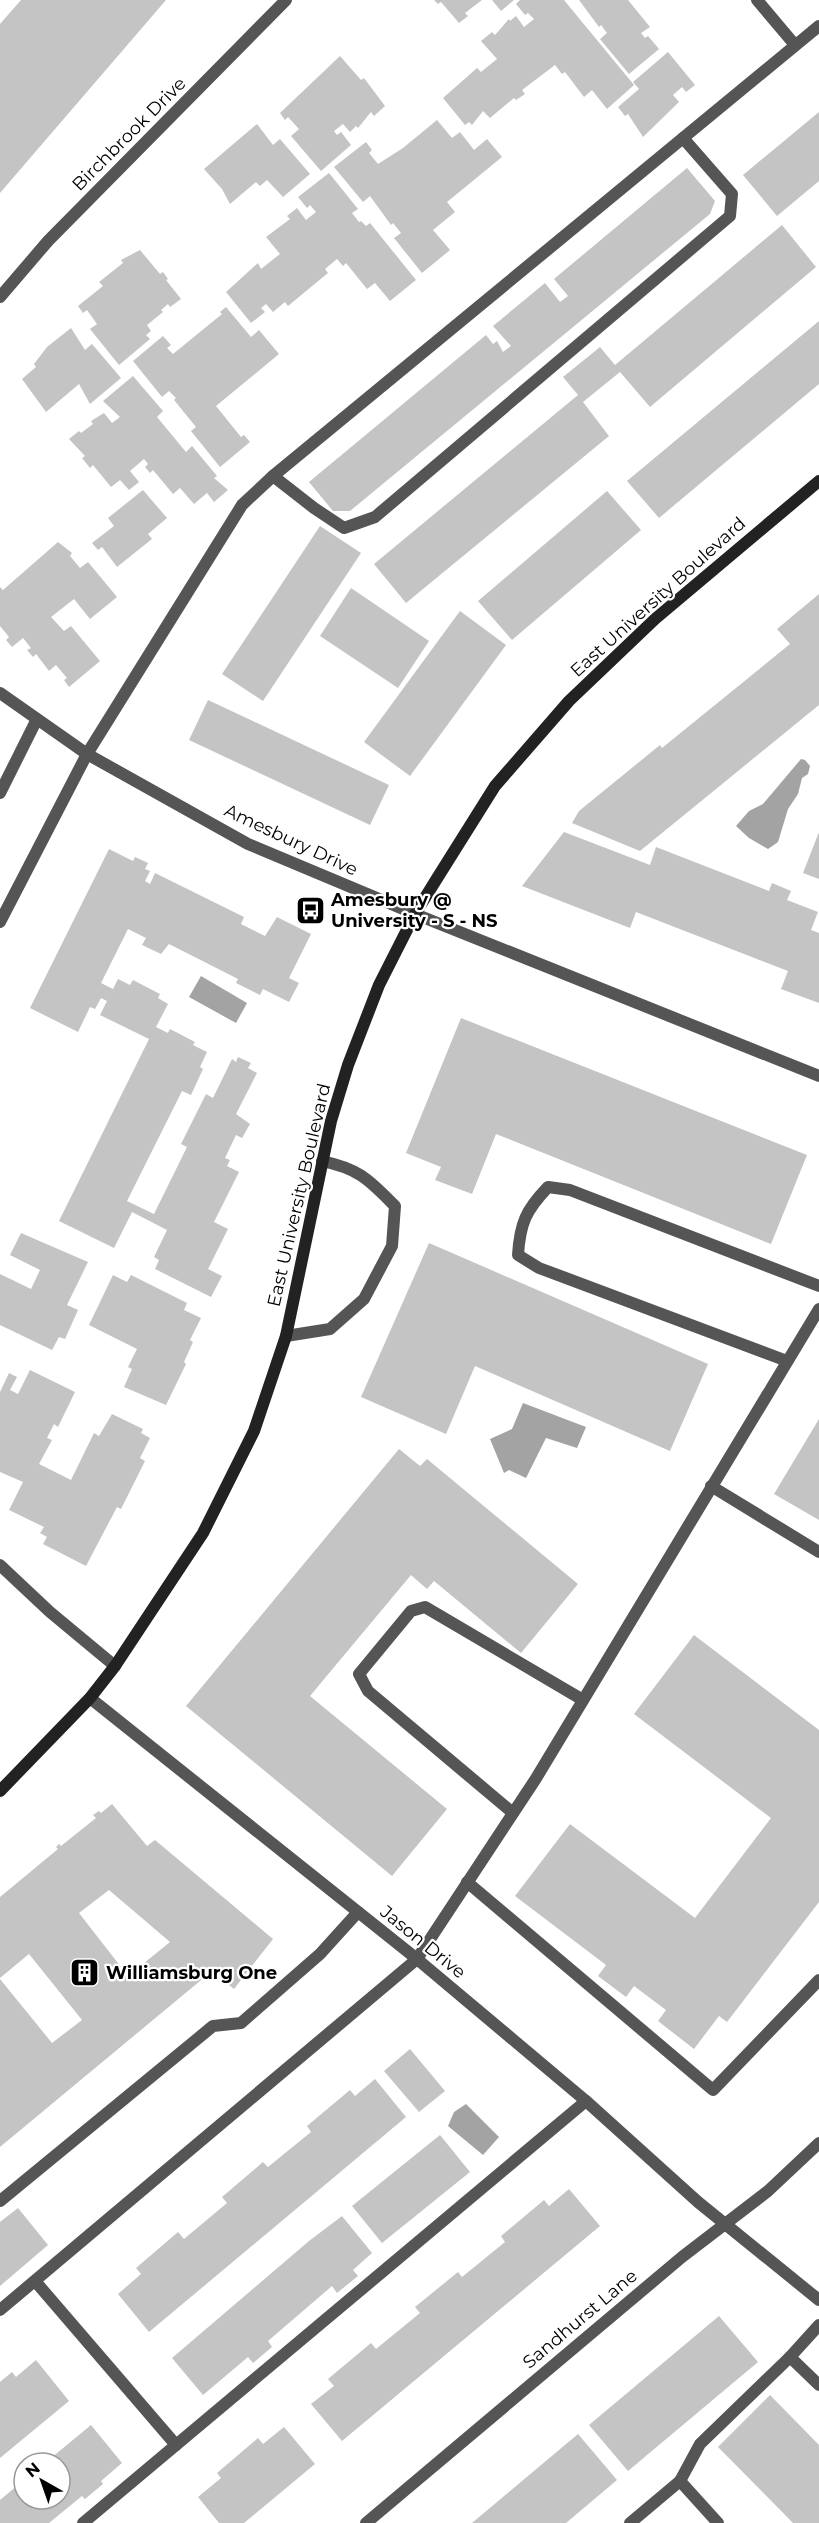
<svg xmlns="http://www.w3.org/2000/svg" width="819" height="2523" font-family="Montserrat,sans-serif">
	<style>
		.water { fill: #a3a3a3 }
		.building { fill: #c4c4c4; fill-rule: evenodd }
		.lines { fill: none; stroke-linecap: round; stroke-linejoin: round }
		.lane { stroke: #555; stroke-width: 12 }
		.street { stroke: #555; stroke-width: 12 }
		.secondary { stroke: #222; stroke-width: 12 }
		.labels { text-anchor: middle; stroke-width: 4.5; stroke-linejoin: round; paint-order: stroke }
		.street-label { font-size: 18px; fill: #000; stroke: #fff }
		.poi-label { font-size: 18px; font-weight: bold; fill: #000; stroke: #fff; text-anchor: start }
	</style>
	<rect width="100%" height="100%" fill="#fff"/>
	<g class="water">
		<polygon points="801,759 805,760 810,766 808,774 802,778 798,794 788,809 778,842 768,849 749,838 736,826 749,811 763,804"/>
		<polygon points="201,976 247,1003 236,1023 189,997"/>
		<polygon points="523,1403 586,1427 577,1448 546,1438 526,1478 509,1470 504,1473 490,1439 512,1429"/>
		<polygon points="466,2104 499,2137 483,2155 448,2126 454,2112"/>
	</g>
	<g class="building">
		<polygon points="21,0 166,0 0,193 0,24"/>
		<polygon points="434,0 482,0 465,13 468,16 459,23 441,2 438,4"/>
		<polygon points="492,0 514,0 501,11"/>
		<polygon points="520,0 564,0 634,85 607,109 592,90 584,97 565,72 562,74 555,65 522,90 525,94 516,100 514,98 490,118 483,111 472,125 469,122 465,125 443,98 477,68 481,72 497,59 481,41 492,32 495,35 509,19 510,21 516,16 524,27 534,19 528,13 525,15 516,4"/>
		<polygon points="579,0 628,0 650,27 641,33 645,38 648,36 659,49 629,74 600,39 607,33 601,25 599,27"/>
		<polygon points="668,52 695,85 686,92 682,87 673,95 679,102 643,137 628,114 625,116 618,107 639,89 633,82"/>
		<polygon points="340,56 361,80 364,78 385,106 374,116 371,112 358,128 356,126 350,132 343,124 334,131 337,135 341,132 351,145 321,171 291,136 299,129 288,117 285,120 280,113"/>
		<polygon points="819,112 819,181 777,216 743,175"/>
		<polygon points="437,120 452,138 460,132 474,150 487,139 502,157 447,202 455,212 433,230 450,250 422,273 394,238 401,233 393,223 391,225 370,196 363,202 334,167 366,142 372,150 369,153 378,164 403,148"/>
		<polygon points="257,124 273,145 280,139 310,174 283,197 267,180 260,186 256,182 230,204 222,189 204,169"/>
		<polygon points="687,168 715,201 710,214 350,511 333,511 309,482 486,335 493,344 497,341 503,352 511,346 493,326 545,283 560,302 568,296 554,279"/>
		<polygon points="329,173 358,209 352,213 359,222 361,221 366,226 370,223 416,280 390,301 375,283 367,289 346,263 343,266 337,259 325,269 328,273 288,306 285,302 273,312 266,304 261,308 265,312 251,323 226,292 258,263 261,269 280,254 266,237 290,219 287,216 297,208 306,220 316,212 310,205 307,208 298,197"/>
		<polygon points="782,225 816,267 650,407 620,372 583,402 609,436 406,603 374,564 578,395 563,377 600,347 615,365"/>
		<polygon points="140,250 160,274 163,272 168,279 166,280 181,299 170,307 168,304 161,310 163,312 147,325 151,331 146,335 150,339 119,365 90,329 97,324 87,310 83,313 78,306 103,286 99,282 123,263 121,260"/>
		<polygon points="226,307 251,337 259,330 279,354 216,406 241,437 244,435 250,442 220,467 191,431 196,427 174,400 176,398 169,391 162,397 133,361 163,336 171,345 167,348 173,354 222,314 220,312"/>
		<polygon points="819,321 819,384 659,518 627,481"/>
		<polygon points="71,328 85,350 92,344 121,378 90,404 79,384 46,412 22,379 36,367 34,364 47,347"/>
		<polygon points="133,376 163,411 157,417 186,452 192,446 217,476 214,478 228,490 214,502 207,493 194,504 180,488 173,494 153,470 150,473 145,467 148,464 144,459 130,471 139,482 129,490 120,480 111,487 93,465 90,468 82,458 85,456 69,439 79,431 81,433 93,424 91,421 104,413 112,423 120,417 103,401"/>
		<polygon points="143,490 167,518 148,534 152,539 117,567 102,547 98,550 92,543 114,526 108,518"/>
		<polygon points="607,491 641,530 512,640 478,601"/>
		<polygon points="320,526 361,553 263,701 222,674"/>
		<polygon points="58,542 72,553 70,556 80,568 88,562 117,597 90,619 74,599 51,617 64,631 71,626 100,661 69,687 64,680 67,678 56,665 49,671 36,654 33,657 27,650 31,648 23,638 12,647 6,640 9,637 0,626 0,587 3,590"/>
		<polygon points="351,588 429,641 398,688 320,636"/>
		<polygon points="819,594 819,705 640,851 572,823 579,811 660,745 662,748 790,644 777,629"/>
		<polygon points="460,611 506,645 410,776 364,742"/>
		<polygon points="208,700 389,785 370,825 189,740"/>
		<polygon points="564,832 650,865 656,847 769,891 772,883 791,891 787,900 818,912 811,930 819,933 819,1003 781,989 788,971 636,912 630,928 522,886"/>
		<polygon points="819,832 819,879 803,873"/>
		<polygon points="109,849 133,861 135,857 148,863 145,869 150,871 145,881 150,884 155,873 244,917 241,924 265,936 277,917 311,934 289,978 299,983 289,1002 263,989 260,995 236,983 238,979 169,944 161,954 142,945 146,938 128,929 101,983 113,989 118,979 130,985 133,980 160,994 158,998 168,1004 156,1027 168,1033 170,1029 195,1042 193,1045 207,1052 200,1067 203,1069 191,1095 182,1091 127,1201 154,1214 187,1147 181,1144 206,1094 213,1098 232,1059 236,1062 238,1057 251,1063 248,1068 257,1073 236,1114 250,1124 242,1138 236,1135 225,1158 230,1160 227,1166 239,1172 214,1222 228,1229 208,1269 222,1276 211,1297 155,1269 159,1260 154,1257 167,1230 132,1212 114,1248 59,1221 149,1039 100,1015 107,1001 101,998 95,1009 90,1007 78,1032 30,1008"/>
		<polygon points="461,1018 807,1155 771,1244 496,1134 472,1194 435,1180 441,1167 406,1153"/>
		<polygon points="21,1233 88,1262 67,1305 78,1310 65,1339 59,1337 52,1350 0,1325 0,1274 31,1289 40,1270 10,1255"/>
		<polygon points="429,1243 708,1364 670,1451 475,1366 446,1434 361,1397"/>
		<polygon points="113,1275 127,1282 131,1275 187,1303 184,1310 201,1318 190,1340 193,1342 184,1362 186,1364 166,1405 124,1387 132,1369 128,1367 137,1349 89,1325"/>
		<polygon points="30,1370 75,1392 58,1427 54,1424 47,1438 52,1440 39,1464 71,1480 94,1433 99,1436 112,1414 143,1429 141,1433 150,1438 140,1458 145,1461 121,1509 117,1507 86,1566 43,1544 47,1537 40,1533 44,1527 9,1510 23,1482 0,1472 0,1392 9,1373 17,1377 10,1390 18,1394"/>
		<polygon points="819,1419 819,1520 774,1494"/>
		<polygon points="399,1449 420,1466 427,1459 578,1584 521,1653 434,1581 427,1589 411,1575 310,1696 447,1809 392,1876 186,1706"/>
		<polygon points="694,1635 819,1730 819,1902 727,2022 719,2016 694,2049 658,2021 666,2010 634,1986 626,1997 598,1976 606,1965 515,1896 570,1824 695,1918 771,1818 634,1714"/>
		<path d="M112 1804 147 1846 155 1840 273 1939 234 1989 212 1971 0 2147V1979L52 2043 82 2020 29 1954 0 1978V1897L58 1849 56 1847 59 1844 61 1846 96 1818 93 1815 99 1811 101 1813ZM109 1890 170 1942 128 1976 79 1913Z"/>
		<polygon points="410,2049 445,2091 419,2112 384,2071"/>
		<polygon points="375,2079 406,2117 149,2332 118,2294 141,2274 136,2268 178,2232 184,2239 227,2203 222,2197 263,2162 268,2167 311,2132 307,2126 350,2090 355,2096"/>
		<polygon points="440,2135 470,2172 382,2243 352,2206"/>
		<polygon points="569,2189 600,2226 342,2441 311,2404 334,2386 328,2379 371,2343 376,2349 420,2313 415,2307 458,2272 462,2277 505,2242 501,2236 544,2200 549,2206"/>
		<polygon points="18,2208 48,2245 0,2286 0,2222"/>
		<polygon points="342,2216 372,2253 353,2270 358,2276 337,2293 332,2286 268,2341 272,2347 253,2363 248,2357 203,2395 172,2358 309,2241"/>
		<polygon points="719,2316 758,2362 628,2471 589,2425"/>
		<polygon points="36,2360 69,2401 0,2458 0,2382 12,2372 16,2377"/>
		<polygon points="770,2395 819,2445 819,2523 793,2523 718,2447"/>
		<polygon points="91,2425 122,2463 101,2481 103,2484 85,2499 82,2496 49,2523 0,2523 0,2500 24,2480 24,2499 60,2499 60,2463 45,2463"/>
		<polygon points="284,2427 315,2464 244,2523 219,2523 198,2497 221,2478 217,2473 258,2438 263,2444"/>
		<polygon points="578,2434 617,2480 566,2523 472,2523"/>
	</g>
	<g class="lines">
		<g class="lane">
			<polyline points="757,0 795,45"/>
			<polyline points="273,476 314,508 344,528 375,517 730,216 732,194 683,138"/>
			<polyline points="0,793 37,719"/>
			<polyline points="0,922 87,754 242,505 273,476 819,26"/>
			<path d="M286 1336 330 1329 364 1299 392 1246 395 1206C369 1180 360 1169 322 1161"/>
			<path d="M787 1361 539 1268 518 1255C520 1223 526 1210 548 1187L570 1190 819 1286"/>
			<polyline points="711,1486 819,1552"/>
			<polyline points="0,1565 50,1612 115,1666"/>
			<polyline points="513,1813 368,1691 359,1674 411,1611 425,1607 583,1700"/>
			<polyline points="467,1882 713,2090 819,1980"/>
			<polyline points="0,2201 213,2026 241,2023 320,1954 358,1912"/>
			<polyline points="35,2281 176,2445"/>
			<polyline points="0,2310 417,1959 535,1780 819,1309"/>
			<polyline points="790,2357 819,2325"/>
			<polyline points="680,2481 718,2523"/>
			<polyline points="83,2523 586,2101"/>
			<polyline points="630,2523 680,2481 700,2444 790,2357 819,2385"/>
		</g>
		<g class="street">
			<polyline points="0,297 48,241 286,0"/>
			<polyline points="0,693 87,754 248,844 415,914 819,1076"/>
			<polyline points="90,1698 417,1959 586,2101 698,2202 819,2300"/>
			<polyline points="366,2523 682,2257 768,2191 819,2143"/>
		</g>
		<polyline class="secondary" points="0,1791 90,1698 115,1666 203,1533 254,1431 286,1336 331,1121 348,1065 379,985 415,914 436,880 495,786 569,701 655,619 819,481"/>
	</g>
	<defs>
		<symbol id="bus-square" viewBox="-11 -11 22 22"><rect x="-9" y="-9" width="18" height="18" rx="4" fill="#000" stroke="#fff"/><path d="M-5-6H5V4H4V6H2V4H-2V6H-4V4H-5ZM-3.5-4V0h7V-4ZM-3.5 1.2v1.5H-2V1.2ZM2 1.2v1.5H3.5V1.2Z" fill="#fff"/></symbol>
		<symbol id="building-square" viewBox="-11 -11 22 22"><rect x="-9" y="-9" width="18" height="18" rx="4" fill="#000" stroke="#fff"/><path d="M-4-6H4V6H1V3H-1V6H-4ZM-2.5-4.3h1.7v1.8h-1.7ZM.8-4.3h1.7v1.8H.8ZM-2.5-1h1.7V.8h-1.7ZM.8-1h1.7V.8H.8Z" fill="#fff"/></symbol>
	</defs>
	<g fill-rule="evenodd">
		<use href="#bus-square" x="294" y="894" width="33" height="33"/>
		<use href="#building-square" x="68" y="1956" width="33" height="33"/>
	</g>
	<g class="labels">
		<g class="street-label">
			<text transform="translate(129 134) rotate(-45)" y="6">Birchbrook Drive</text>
			<text transform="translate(658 597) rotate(-42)" y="6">East University Boulevard</text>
			<text transform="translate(291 840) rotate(25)" y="6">Amesbury Drive</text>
			<text transform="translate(299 1195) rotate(-77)" y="6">East University Boulevard</text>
			<text transform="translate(423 1942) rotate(39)" y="6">Jason Drive</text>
			<text transform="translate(580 2319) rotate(-40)" y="6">Sandhurst Lane</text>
		</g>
		<g class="poi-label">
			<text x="331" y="906">Amesbury @<tspan x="331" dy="21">University - S - NS</tspan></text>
			<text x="106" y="1979">Williamsburg One</text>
		</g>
	</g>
	<g transform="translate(42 2481) rotate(320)"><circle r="28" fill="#ffffff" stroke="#999999" stroke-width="1.5"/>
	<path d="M0-4.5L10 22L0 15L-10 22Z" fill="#000000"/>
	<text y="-9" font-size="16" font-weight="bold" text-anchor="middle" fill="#000000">N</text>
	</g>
</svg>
